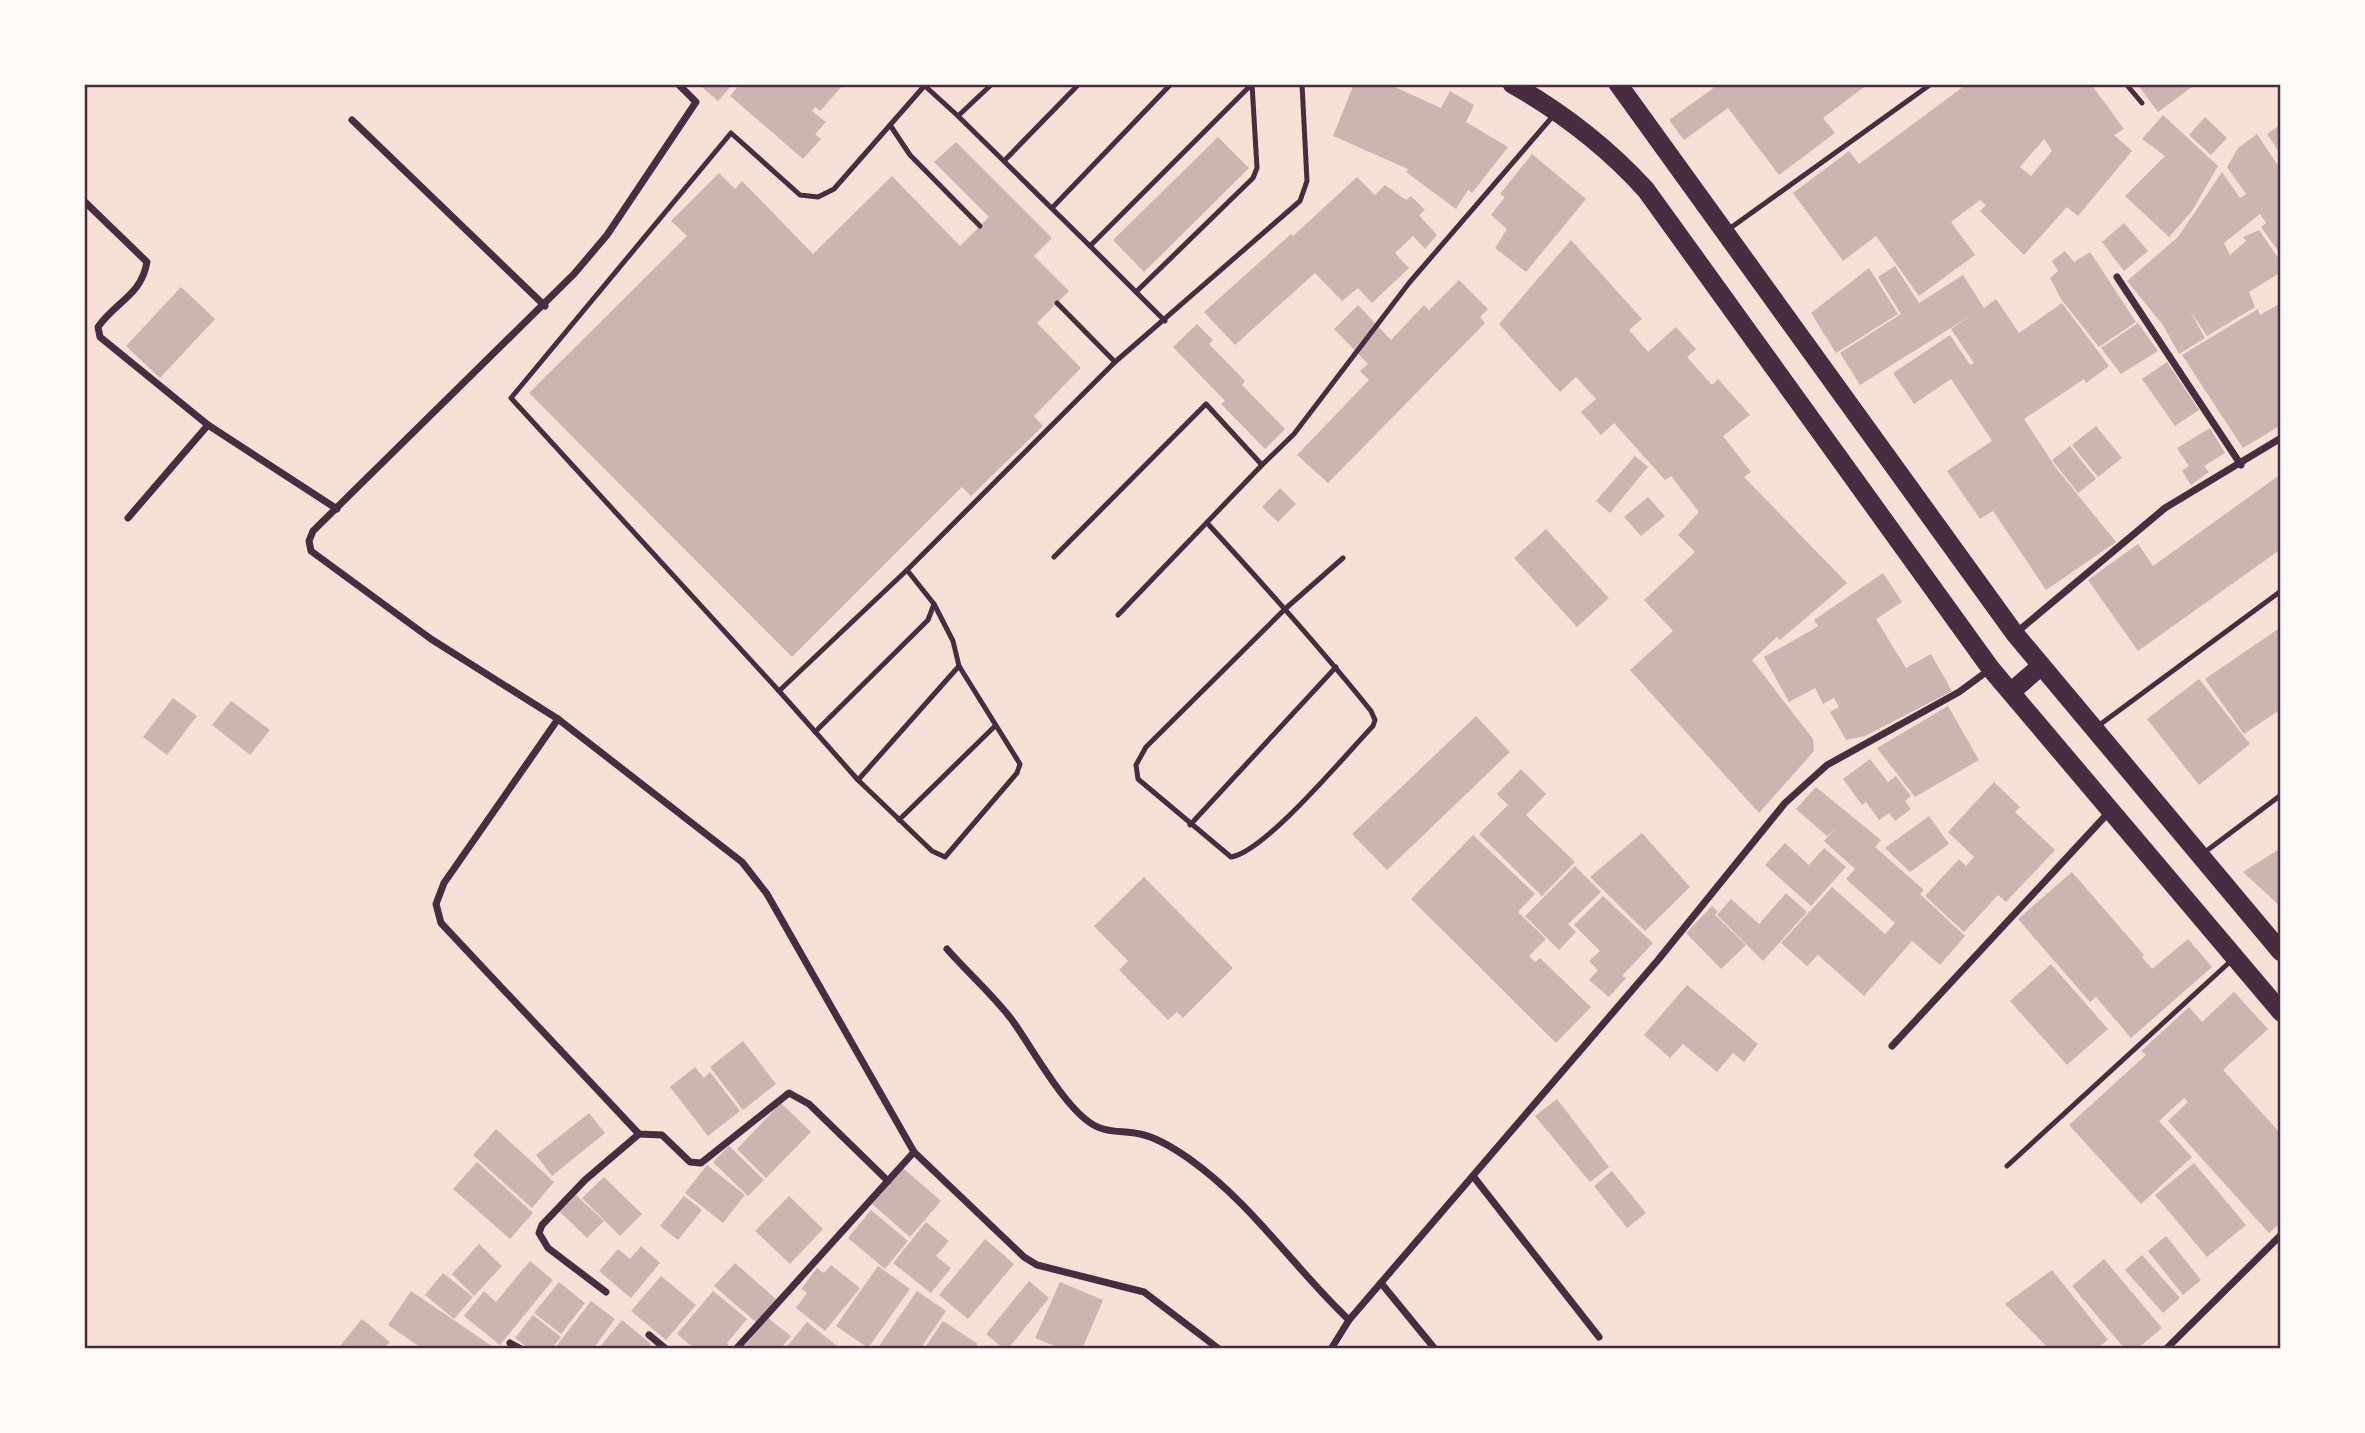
<svg xmlns="http://www.w3.org/2000/svg" width="2365" height="1433" font-family="'IBM Plex Sans',sans-serif">
	<style>
		.building { fill: #ccb4b1; fill-rule: evenodd }
		.lines { fill: none; stroke-linecap: round; stroke-linejoin: round }
		.service { stroke: #4a2c40; stroke-width: 5 }
		.minor { stroke: #4a2c40; stroke-width: 7 }
		.trunk { stroke: #4a2c40; stroke-width: 19 }
		.neatline { fill: none; stroke: #4a2c40; stroke-width: 2.5 }
	</style>
	<rect width="100%" height="100%" fill="#f7e1d7"/>
	<g class="building">
		<polygon points="705,84 733,84 718,101 702,87"/>
		<polygon points="740,84 844,84 820,111 815,107 812,111 826,122 815,134 821,139 803,159 730,96"/>
		<polygon points="1354,84 1388,84 1441,108 1450,91 1474,105 1466,122 1508,147 1472,193 1468,190 1456,209 1406,172 1408,169 1333,136"/>
		<polygon points="1719,84 1868,84 1823,118 1835,133 1779,175 1728,108 1684,140 1669,120"/>
		<path d="M1967 84H2091L2124 129 2114 135 2132 151 2078 216 2067 207 2024 255 1980 211 1986 205 1980 200 1951 222 1975 255 1919 296 1876 236 1843 261 1793 193 1849 151 1859 164ZM2044 139 2052 151 2031 176 2020 167Z"/>
		<polygon points="2137,84 2196,84 2158,112"/>
		<polygon points="2163,115 2218,166 2192,211 2169,237 2125,196 2165,156 2142,139"/>
		<polygon points="2205,117 2227,138 2211,155 2189,135"/>
		<polygon points="2281,124 2281,155 2267,134"/>
		<polygon points="2257,134 2281,170 2281,255 2261,227 2266,223 2260,214 2224,243 2230,255 2246,241 2243,237 2259,230 2281,262 2281,272 2249,292 2255,307 2207,336 2189,309 2205,338 2179,354 2163,325 2127,281 2178,237 2222,172 2240,198 2246,194 2227,167 2238,148"/>
		<polygon points="1218,137 1249,168 1144,272 1113,240"/>
		<polygon points="956,142 1052,238 1034,256 1069,291 1037,323 1081,368 1034,416 1043,426 971,496 962,487 792,657 529,393 687,236 671,221 719,173 735,189 742,181 813,254 892,176 960,246 989,217 934,162"/>
		<polygon points="1532,154 1586,199 1526,272 1495,248 1507,229 1491,215 1505,197 1500,194"/>
		<polygon points="1357,177 1375,195 1385,185 1406,200 1411,196 1425,210 1419,215 1437,235 1425,249 1413,236 1395,253 1409,268 1372,303 1358,288 1342,301 1315,273 1235,345 1204,312 1291,234 1293,236"/>
		<polygon points="2124,223 2148,251 2124,271 2102,242"/>
		<polygon points="1571,240 1642,319 1629,330 1648,352 1676,327 1696,349 1687,357 1712,385 1718,379 1750,415 1723,436 1751,472 1744,477 1847,583 1780,640 1777,637 1752,660 1813,739 1814,751 1759,813 1630,670 1673,631 1644,600 1695,552 1678,535 1699,512 1671,476 1665,480 1614,423 1601,435 1581,412 1596,399 1576,377 1560,392 1499,324"/>
		<polygon points="2065,251 2074,262 2090,252 2136,322 2099,347 2061,299 2050,278 2058,271 2052,261"/>
		<polygon points="1895,266 1919,303 1963,275 1984,308 1996,299 2019,333 2062,303 2109,366 2086,383 2084,379 2024,419 2056,468 2116,542 2046,590 1993,511 1980,519 1947,471 1992,441 1951,379 1914,404 1893,373 1950,335 1970,365 1974,363 1951,329 1973,314 1860,385 1840,353 1901,314 1878,277"/>
		<polygon points="1869,268 1898,314 1836,353 1811,313"/>
		<polygon points="1459,280 1488,309 1480,317 1485,323 1328,483 1297,455 1369,380 1360,371 1368,364 1334,329 1358,305 1391,340 1424,305 1429,310"/>
		<polygon points="181,287 215,319 160,378 126,346"/>
		<polygon points="2281,303 2281,425 2243,448 2182,355 2258,309 2260,315"/>
		<polygon points="2138,323 2158,351 2121,374 2101,348"/>
		<polygon points="1197,324 1213,340 1209,344 1245,381 1242,385 1285,429 1265,449 1221,404 1225,401 1173,347"/>
		<polygon points="2167,362 2199,410 2175,426 2142,379"/>
		<polygon points="2096,426 2122,458 2098,477 2072,445"/>
		<polygon points="2210,428 2225,453 2204,466 2209,472 2191,485 2182,471 2189,466 2177,448"/>
		<polygon points="2070,446 2096,479 2078,493 2052,460"/>
		<polygon points="1635,456 1648,467 1610,513 1596,501"/>
		<polygon points="2281,474 2281,549 2138,651 2088,580 2138,544 2153,566"/>
		<polygon points="1280,488 1296,504 1278,522 1262,507"/>
		<polygon points="1648,497 1665,516 1641,536 1624,517"/>
		<polygon points="1546,529 1609,598 1577,627 1514,558"/>
		<polygon points="1883,573 1902,602 1876,619 1906,668 1931,654 1952,691 1865,736 1846,740 1830,712 1839,707 1834,698 1823,704 1815,688 1789,702 1764,657 1812,630 1818,626 1814,620"/>
		<polygon points="2281,627 2281,709 2244,734 2205,679"/>
		<polygon points="2199,679 2250,744 2199,785 2147,719"/>
		<polygon points="173,698 197,716 167,755 143,737"/>
		<polygon points="231,701 270,730 250,755 212,725"/>
		<polygon points="1948,706 1979,760 1915,797 1877,748"/>
		<polygon points="1476,716 1510,752 1387,870 1352,834"/>
		<polygon points="1870,759 1888,782 1896,776 1911,796 1905,801 1911,809 1895,821 1889,813 1879,820 1866,802 1862,805 1843,779"/>
		<polygon points="1521,769 1546,794 1526,815 1575,862 1542,896 1479,834 1508,805 1497,794"/>
		<polygon points="1994,782 2020,807 2015,812 2055,850 2006,902 1998,895 1964,932 1925,896 1959,859 1966,866 1974,857 1948,832"/>
		<polygon points="1816,787 1881,840 1875,847 1924,890 1920,894 1965,936 1940,965 1912,941 1864,996 1818,955 1807,966 1781,943 1832,887 1885,934 1895,923 1846,879 1855,869 1824,841 1835,829 1827,836 1796,809"/>
		<polygon points="1929,816 1949,844 1910,872 1885,848"/>
		<polygon points="1642,833 1690,887 1645,931 1590,877"/>
		<polygon points="1473,835 1535,894 1518,912 1546,939 1529,956 1535,962 1540,958 1591,1007 1556,1043 1411,899"/>
		<polygon points="1785,843 1809,865 1824,848 1846,867 1811,906 1765,865"/>
		<polygon points="2281,848 2281,907 2243,872"/>
		<polygon points="1575,866 1601,892 1568,924 1576,932 1559,950 1525,916"/>
		<polygon points="2072,872 2144,955 2142,957 2152,969 2188,939 2212,967 2131,1038 2096,997 2090,1002 2018,919"/>
		<polygon points="1144,877 1233,968 1183,1018 1177,1012 1168,1020 1119,970 1128,961 1094,926"/>
		<polygon points="1786,893 1807,912 1763,961 1717,915 1731,899 1759,924"/>
		<polygon points="1603,896 1653,943 1622,976 1626,978 1609,997 1589,980 1598,970 1589,961 1600,951 1574,925"/>
		<polygon points="1712,906 1718,912 1715,915 1746,945 1721,969 1686,933"/>
		<polygon points="2051,964 2108,1029 2067,1065 2010,1001"/>
		<polygon points="1687,985 1758,1044 1744,1062 1733,1053 1717,1072 1683,1044 1670,1058 1644,1035"/>
		<polygon points="2234,992 2268,1029 2223,1070 2281,1134 2281,1222 2269,1233 2168,1121 2188,1102 2184,1098 2159,1121 2192,1157 2141,1204 2069,1125 2146,1055 2141,1051 2189,1007 2202,1022"/>
		<polygon points="743,1041 776,1084 743,1110 710,1067"/>
		<polygon points="695,1067 704,1078 710,1072 740,1111 708,1136 670,1087"/>
		<polygon points="1557,1099 1609,1167 1590,1182 1535,1116"/>
		<polygon points="781,1103 811,1132 766,1178 737,1149"/>
		<polygon points="589,1113 605,1133 552,1176 536,1155"/>
		<polygon points="496,1129 554,1182 532,1208 473,1155"/>
		<polygon points="729,1146 764,1180 748,1196 713,1162"/>
		<polygon points="477,1162 533,1213 510,1239 453,1189"/>
		<polygon points="2194,1163 2246,1225 2207,1257 2155,1195"/>
		<polygon points="707,1165 745,1195 723,1223 685,1193"/>
		<polygon points="903,1168 941,1201 910,1237 872,1204"/>
		<polygon points="1612,1171 1646,1213 1627,1228 1594,1186"/>
		<polygon points="604,1177 642,1214 620,1236 582,1198"/>
		<polygon points="576,1195 604,1221 587,1238 560,1212"/>
		<polygon points="684,1196 702,1210 678,1240 660,1226"/>
		<polygon points="789,1196 823,1229 790,1264 755,1231"/>
		<polygon points="871,1210 908,1241 885,1269 848,1238"/>
		<polygon points="926,1222 949,1241 936,1256 951,1268 931,1293 893,1263"/>
		<polygon points="2166,1236 2201,1280 2183,1295 2148,1251"/>
		<polygon points="985,1239 1014,1264 968,1319 939,1295"/>
		<polygon points="479,1244 502,1266 474,1296 452,1274"/>
		<polygon points="641,1246 660,1263 631,1298 599,1271 618,1249 630,1259"/>
		<polygon points="2142,1255 2180,1298 2163,1313 2125,1270"/>
		<polygon points="2104,1259 2162,1328 2137,1349 2125,1349 2072,1286"/>
		<polygon points="530,1261 553,1280 500,1345 464,1316 484,1291 496,1302"/>
		<polygon points="735,1263 776,1299 757,1323 714,1286"/>
		<polygon points="831,1265 860,1288 825,1331 796,1308 807,1293 801,1289 817,1268 824,1273"/>
		<polygon points="878,1266 910,1289 868,1348 836,1326"/>
		<polygon points="2052,1270 2108,1340 2096,1349 2049,1349 2005,1304"/>
		<polygon points="443,1273 473,1297 454,1319 425,1295"/>
		<polygon points="661,1276 696,1305 666,1340 631,1311"/>
		<polygon points="1029,1281 1049,1298 1008,1349 1004,1349 986,1334"/>
		<polygon points="559,1282 585,1303 561,1334 534,1313"/>
		<polygon points="1060,1282 1103,1300 1082,1349 1062,1349 1035,1338"/>
		<polygon points="411,1291 461,1325 496,1349 423,1349 388,1325"/>
		<polygon points="713,1291 747,1319 727,1343 730,1349 695,1349 677,1334"/>
		<polygon points="917,1291 946,1311 920,1349 877,1349"/>
		<polygon points="591,1301 615,1319 593,1349 554,1349"/>
		<polygon points="533,1315 561,1337 551,1349 529,1349 515,1338"/>
		<polygon points="768,1318 791,1336 780,1349 742,1349"/>
		<polygon points="362,1319 390,1342 383,1349 339,1347"/>
		<polygon points="622,1320 651,1344 647,1349 598,1349"/>
		<polygon points="943,1321 978,1344 974,1349 924,1349"/>
		<polygon points="807,1322 841,1349 785,1349"/>
	</g>
	<g class="lines">
		<g class="service">
			<polyline points="926,84 834,189 818,197 800,195 731,133 511,398 779,691 907,570 1115,362 1300,201 1307,181 1302,84"/>
			<polyline points="992,84 958,116 1090,246 1252,84"/>
			<polyline points="2126,84 2142,103"/>
			<polyline points="925,86 958,116"/>
			<polyline points="890,125 910,155 980,226"/>
			<polyline points="1004,161 1079,84"/>
			<polyline points="1052,208 1171,84"/>
			<polyline points="1729,229 1931,84"/>
			<polyline points="1090,246 1165,321"/>
			<polyline points="1136,292 1253,178 1257,168 1252,84"/>
			<polyline points="1057,303 1115,362"/>
			<path d="M1208 524C1264 585 1319 646 1371 711L1375 720 1373 726C1346 754 1265 852 1231 857L1138 779 1136 765 1146 747 1285 609 1343 558"/>
			<polyline points="1054,557 1206,404 1262,465 1294,434 1409,283 1553,116"/>
			<polyline points="1118,615 1262,465"/>
			<polyline points="779,691 858,780 932,851 945,857 1017,773 1020,764 959,666 953,641 934,604"/>
			<polyline points="2098,726 2281,591"/>
			<polyline points="815,732 928,620 934,604 907,570"/>
			<polyline points="858,780 959,666"/>
			<polyline points="899,820 994,727"/>
			<polyline points="1190,825 1336,667"/>
			<polyline points="2205,852 2281,795"/>
			<polyline points="2007,1166 2233,959"/>
		</g>
		<g class="minor">
			<polyline points="678,84 696,102 607,235 574,274 313,531 309,541 311,551 431,639 558,719 742,862 767,894 914,1152 1024,1257 1037,1265 1144,1292 1219,1349"/>
			<polyline points="352,120 545,306"/>
			<path d="M84 201 147 262C141 296 116 301 98 327L100 337 208 425 337 509"/>
			<polyline points="2117,277 2241,465"/>
			<polyline points="128,518 208,425"/>
			<polyline points="2017,632 2165,508 2281,438"/>
			<polyline points="558,719 444,883 436,904 441,923 639,1134 662,1135 690,1162 701,1163 789,1093 809,1104 888,1181"/>
			<path d="M947 949C968 973 993 995 1012 1020 1032 1048 1062 1103 1089 1122 1105 1134 1123 1130 1140 1134 1155 1137 1175 1149 1188 1158 1252 1203 1293 1267 1349 1320"/>
			<polyline points="1892,1046 2110,811"/>
			<polyline points="1473,1176 1599,1337"/>
			<polyline points="1381,1283 1435,1349"/>
			<polyline points="606,1292 548,1248 539,1233 542,1225 585,1180 639,1134"/>
			<polyline points="649,1335 666,1349"/>
			<polyline points="510,1343 521,1349"/>
			<polyline points="736,1349 914,1152"/>
			<polyline points="1331,1349 1349,1320 1658,960 1785,803 1827,765 1959,692 1989,670"/>
			<polyline points="2166,1349 2281,1235"/>
		</g>
		<g class="trunk">
			<path d="M1512 84C1563 113 1606 146 1646 190L1991 669 2281 1012"/>
			<polyline points="1618,84 2015,634 2281,952"/>
			<polyline points="2011,692 2041,666"/>
		</g>
	</g>
	<rect width="2365" height="1433" fill="none" stroke="#fffaf5" stroke-width="172"/>
	<rect x="86" y="86" width="2193" height="1261" class="neatline"/>
</svg>
